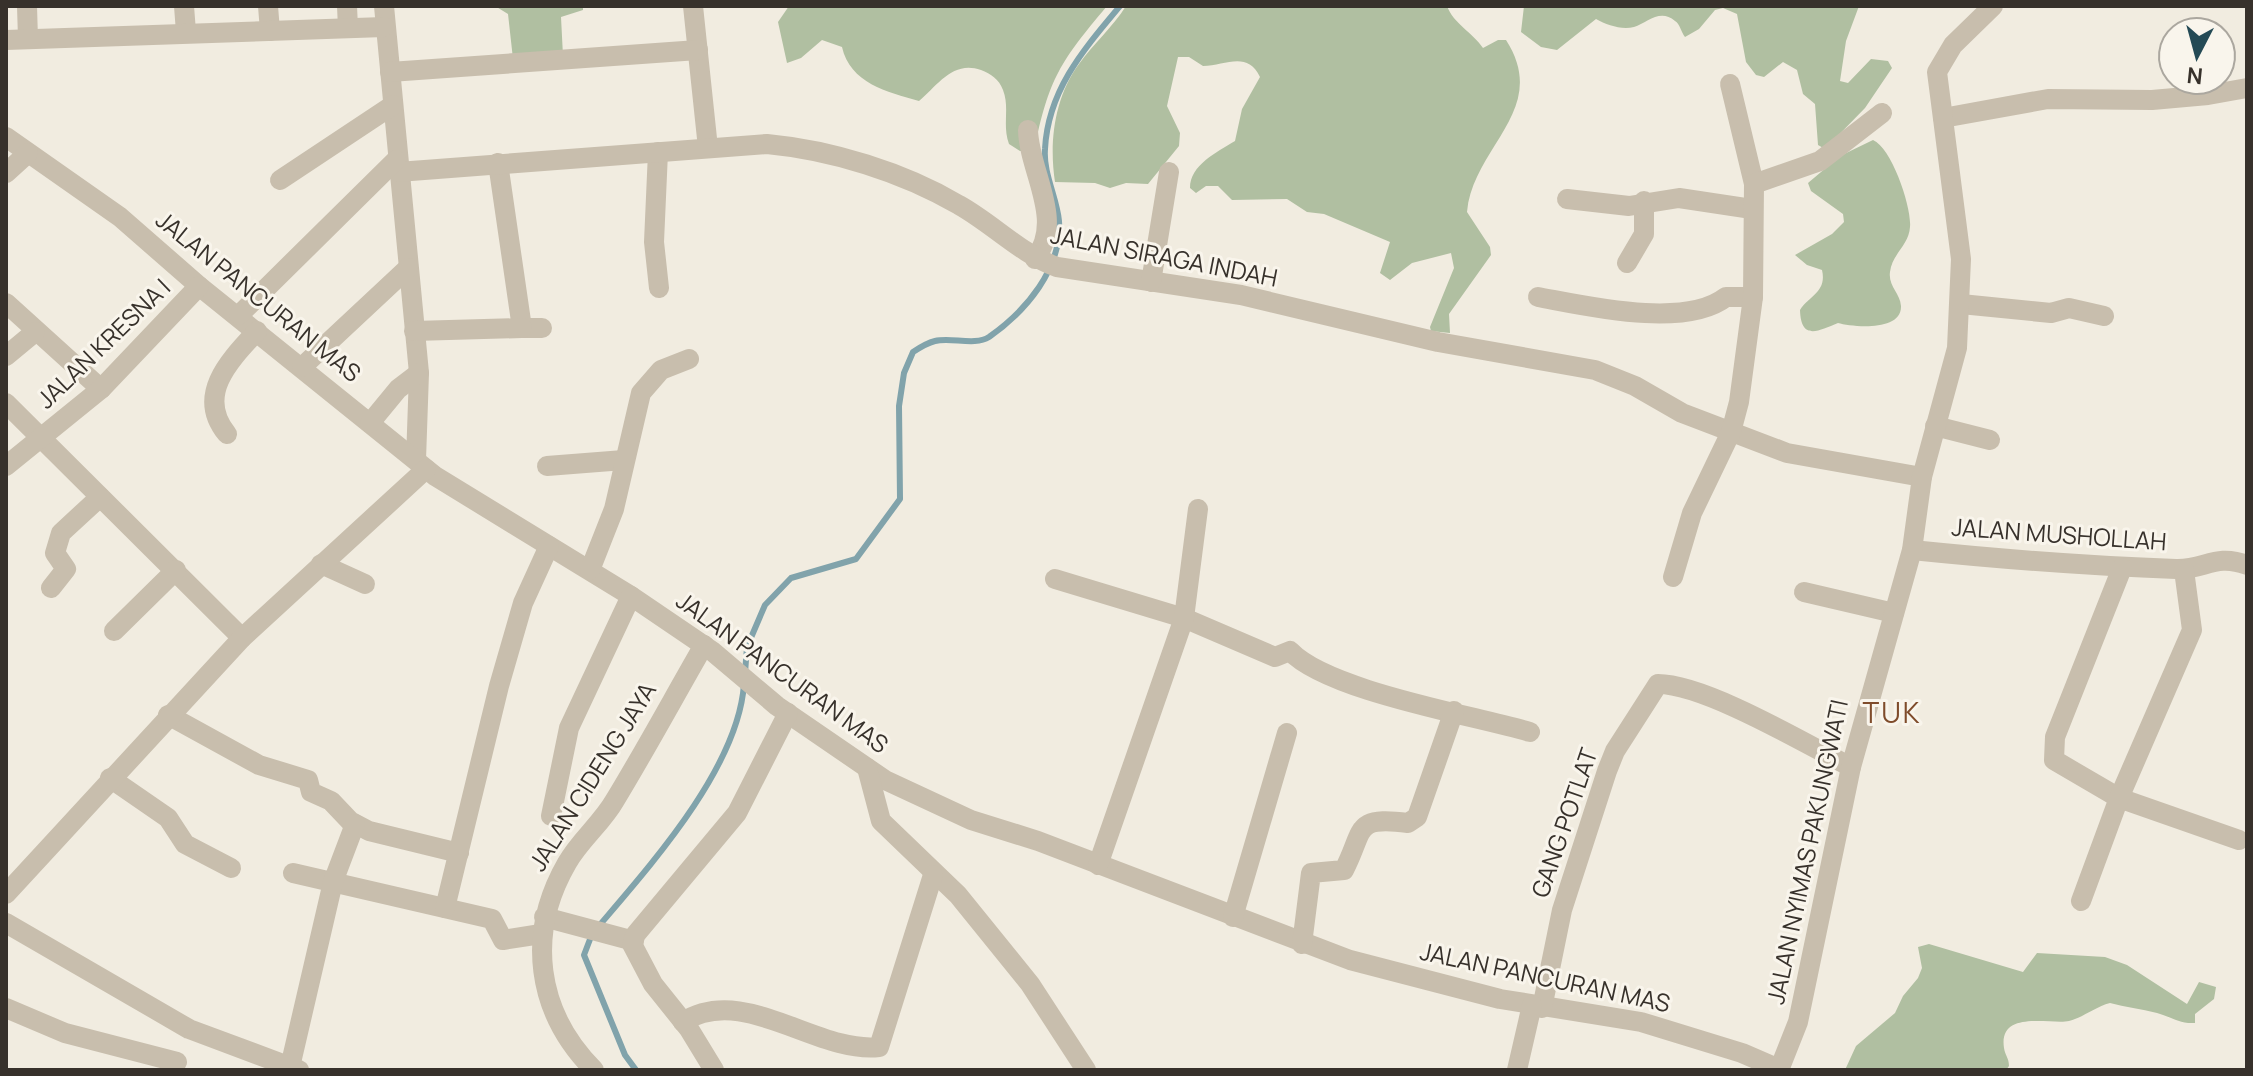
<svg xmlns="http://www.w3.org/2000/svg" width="2253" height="1076" font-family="Manrope,sans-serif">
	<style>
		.green { fill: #b0bfa1 }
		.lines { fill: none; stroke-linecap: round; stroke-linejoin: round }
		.stream { stroke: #81a3ab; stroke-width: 6 }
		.minor { stroke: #c8bead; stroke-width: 20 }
		.labels { text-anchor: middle; stroke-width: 6; stroke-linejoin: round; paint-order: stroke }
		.street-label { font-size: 24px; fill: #37312b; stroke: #f9f5ec }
		.quarter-label { font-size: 28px; letter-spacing: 2px; fill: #7f4c2b; stroke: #f9f5ec }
	</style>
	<rect width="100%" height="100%" fill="#f1ece0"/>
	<g class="green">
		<polygon points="495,6 583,6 583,10 561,17 563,56 513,59 508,14"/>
		<path d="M789 6H1107C1060 62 1049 78 1034 151H1020L1009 144C1002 125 1010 108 1003 90 999 79 991 74 981 70 953 60 938 85 919 101 887 92 850 83 842 47L822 40 801 58 787 63 778 22Z"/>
		<path d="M1126 6H1447C1453 23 1473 33 1483 48L1498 40H1506C1551 110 1473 146 1467 212L1490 247 1491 255 1449 314 1450 333 1431 331 1430 327 1454 268 1451 253 1412 263 1390 280 1380 273 1390 242 1324 214 1307 212 1287 199 1232 200 1218 186H1206L1196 193 1190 188C1190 165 1217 152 1235 141L1242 109 1260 77C1247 50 1225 66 1203 66L1189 57H1178L1167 106 1180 133 1179 146 1148 184 1126 183 1110 188 1095 183 1055 182C1049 143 1054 98 1079 64 1093 44 1113 27 1126 6Z"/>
		<path d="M1524 6H1859L1846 41 1840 81 1848 83 1871 59 1888 61 1892 68 1865 108 1825 149 1818 145 1815 104 1803 94 1797 70 1783 62 1764 77 1756 75 1746 62 1737 14 1723 8 1715 10 1699 29 1685 37C1681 32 1680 24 1675 21 1660 8 1647 23 1634 27 1621 30 1607 25 1596 19L1557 50 1541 47 1521 32Z"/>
		<path d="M1873 140C1892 148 1912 208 1910 227 1909 245 1892 254 1890 272 1888 286 1900 293 1901 306 1902 332 1852 327 1838 323 1818 331 1801 341 1800 310 1810 295 1827 292 1822 270L1807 265 1795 255 1832 234 1844 222 1843 214 1811 191 1808 183 1840 156Z"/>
		<path d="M1929 944 2023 972 2037 953 2105 957 2127 965 2187 1004 2199 982 2216 987 2214 999 2195 1014V1023C2179 1024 2172 1017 2157 1013 2141 1009 2125 1007 2110 1003 2095 1007 2084 1017 2069 1021 2052 1025 1998 1009 2004 1048 2005 1055 2009 1058 2009 1066L2006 1070H1845L1856 1046 1895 1013 1903 996 1918 978 1922 968 1918 947Z"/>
	</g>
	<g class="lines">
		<g class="stream">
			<path d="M745 673 747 647 765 605 791 578 856 559 900 499 899 406 904 373 913 352C919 348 927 343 935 341 951 337 975 346 989 337 1026 311 1062 269 1059 221 1057 198 1043 173 1045 149 1048 90 1084 49 1120 6"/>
			<path d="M636 1070 625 1055 584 955 592 934C647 869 738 770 744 684"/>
		</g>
		<g class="minor">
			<polyline points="27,6 28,39"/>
			<polyline points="184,6 186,32"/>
			<polyline points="268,6 270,31"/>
			<polyline points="347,6 348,28"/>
			<polyline points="384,6 419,373 416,460"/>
			<polyline points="693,6 708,148"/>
			<polyline points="6,40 384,27"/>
			<polyline points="390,72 698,50"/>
			<polyline points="1730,84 1754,184"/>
			<polyline points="1943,118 2048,99 2152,100 2208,95 2247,88"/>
			<path d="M1028 130C1029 172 1065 220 1035 259"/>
			<polyline points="6,137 120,217 199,286 435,476 631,596 712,651 777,706 885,780 971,820 1038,841 1350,960 1500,999 1641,1022 1742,1053 1779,1069"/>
			<polyline points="658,152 654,242 659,288"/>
			<polyline points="498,163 522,328 542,328"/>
			<path d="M398 172 767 144C831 150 903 172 959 205 993 224 1021 254 1057 267L1241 295 1438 342 1595 370 1635 386 1682 413 1787 453 1922 477"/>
			<polyline points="6,173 28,153"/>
			<polyline points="280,180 393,105"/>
			<polyline points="1567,199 1629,206 1679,198 1752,209"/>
			<polyline points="1627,263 1644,234 1644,201"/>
			<polyline points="1151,282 1169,172"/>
			<path d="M1538 297C1587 306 1685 329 1726 297H1753"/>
			<polyline points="6,303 101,389"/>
			<polyline points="1961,304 2051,313 2069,308 2104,316"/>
			<polyline points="239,315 396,160"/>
			<polyline points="414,331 522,328"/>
			<polyline points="6,356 35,332"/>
			<polyline points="302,367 408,268"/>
			<polyline points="6,403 242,638"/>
			<polyline points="370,423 398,389 419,373"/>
			<polyline points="1935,426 1990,440"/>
			<path d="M227 434C195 395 230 360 257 331"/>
			<polyline points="6,466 101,389 199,286"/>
			<polyline points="547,466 624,460"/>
			<path d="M1912 550C2000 559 2088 566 2176 569 2205 570 2215 553 2247 565"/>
			<polyline points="321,564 365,584"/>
			<polyline points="2122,568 2055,737 2054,760 2119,798 2239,840"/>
			<polyline points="590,570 614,509 641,393 661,370 689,359"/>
			<polyline points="1673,577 1692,513 1731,432 1739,402 1753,297 1754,184 1820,161 1882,113"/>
			<path d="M1055 579 1184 618 1275 657 1290 651C1328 691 1472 715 1530 732"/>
			<polyline points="51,588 66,569 55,553 61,533 100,497"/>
			<polyline points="1804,592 1894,613"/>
			<polyline points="114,631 176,570"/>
			<polyline points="168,715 259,765 308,780 311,792 331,801 350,821 369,831 459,853"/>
			<polyline points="867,768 881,821 958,895 1030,984 1086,1070"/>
			<polyline points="110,778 168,818 185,844 231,868"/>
			<polyline points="551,816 569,728 631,596"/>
			<polyline points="1098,865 1184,618 1198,509"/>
			<polyline points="293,873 492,919 503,940 541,934"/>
			<polyline points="6,894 242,638 426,469"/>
			<polyline points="2081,901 2119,798 2192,630 2184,570"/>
			<polyline points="445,908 499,686 523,603 549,546"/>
			<polyline points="544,917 634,941"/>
			<polyline points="1233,917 1287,733"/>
			<polyline points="6,923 189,1029 299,1070"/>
			<path d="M1302 944 1311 873 1344 870C1365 830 1352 816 1408 823L1417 817 1454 711"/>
			<polyline points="6,1008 65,1033 177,1062"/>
			<path d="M1542 1008 1562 910 1607 771 1615 751 1658 684C1705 684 1806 744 1851 767"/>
			<path d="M683 1022C743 983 817 1054 879 1047L933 875"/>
			<polyline points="290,1067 333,882 355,824"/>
			<path d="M594 1070C536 1012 526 934 567 863 580 840 602 823 615 800 646 749 674 697 704 645"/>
			<polyline points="714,1070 689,1029 653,984 632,944 636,934 737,813 788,713"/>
			<polyline points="1517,1070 1532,1005"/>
			<polyline points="1779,1070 1798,1022 1851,767 1912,550 1922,477 1957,348 1961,259 1937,72 1953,45 1993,6"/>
		</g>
	</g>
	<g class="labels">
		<g class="street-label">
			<text transform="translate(1164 257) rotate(11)" y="8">JALAN SIRAGA INDAH</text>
			<text transform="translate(258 297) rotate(39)" y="8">JALAN PANCURAN MAS</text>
			<text transform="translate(104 344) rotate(-44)" y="8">JALAN KRESNA I</text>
			<text transform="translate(2059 535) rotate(4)" y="8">JALAN MUSHOLLAH</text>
			<text transform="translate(782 673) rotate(36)" y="8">JALAN PANCURAN MAS</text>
			<text transform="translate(593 777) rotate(-58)" y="8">JALAN CIDENG JAYA</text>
			<text transform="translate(1565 823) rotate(-71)" y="8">GANG POTLAT</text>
			<text transform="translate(1808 852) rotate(-78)" y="8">JALAN NYIMAS PAKUNGWATI</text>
			<text transform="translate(1545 978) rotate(12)" y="8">JALAN PANCURAN MAS</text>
		</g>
		<g class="quarter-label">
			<text x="1892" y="723">TUK</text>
		</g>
	</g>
	<rect width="2253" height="1076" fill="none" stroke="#37312b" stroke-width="16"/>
	<g transform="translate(2197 56) rotate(186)"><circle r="38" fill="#f9f5ec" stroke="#aba79f" stroke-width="2"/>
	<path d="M0-6L14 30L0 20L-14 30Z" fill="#244a55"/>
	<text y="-12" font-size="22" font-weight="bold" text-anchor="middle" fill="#37312b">N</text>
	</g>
</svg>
